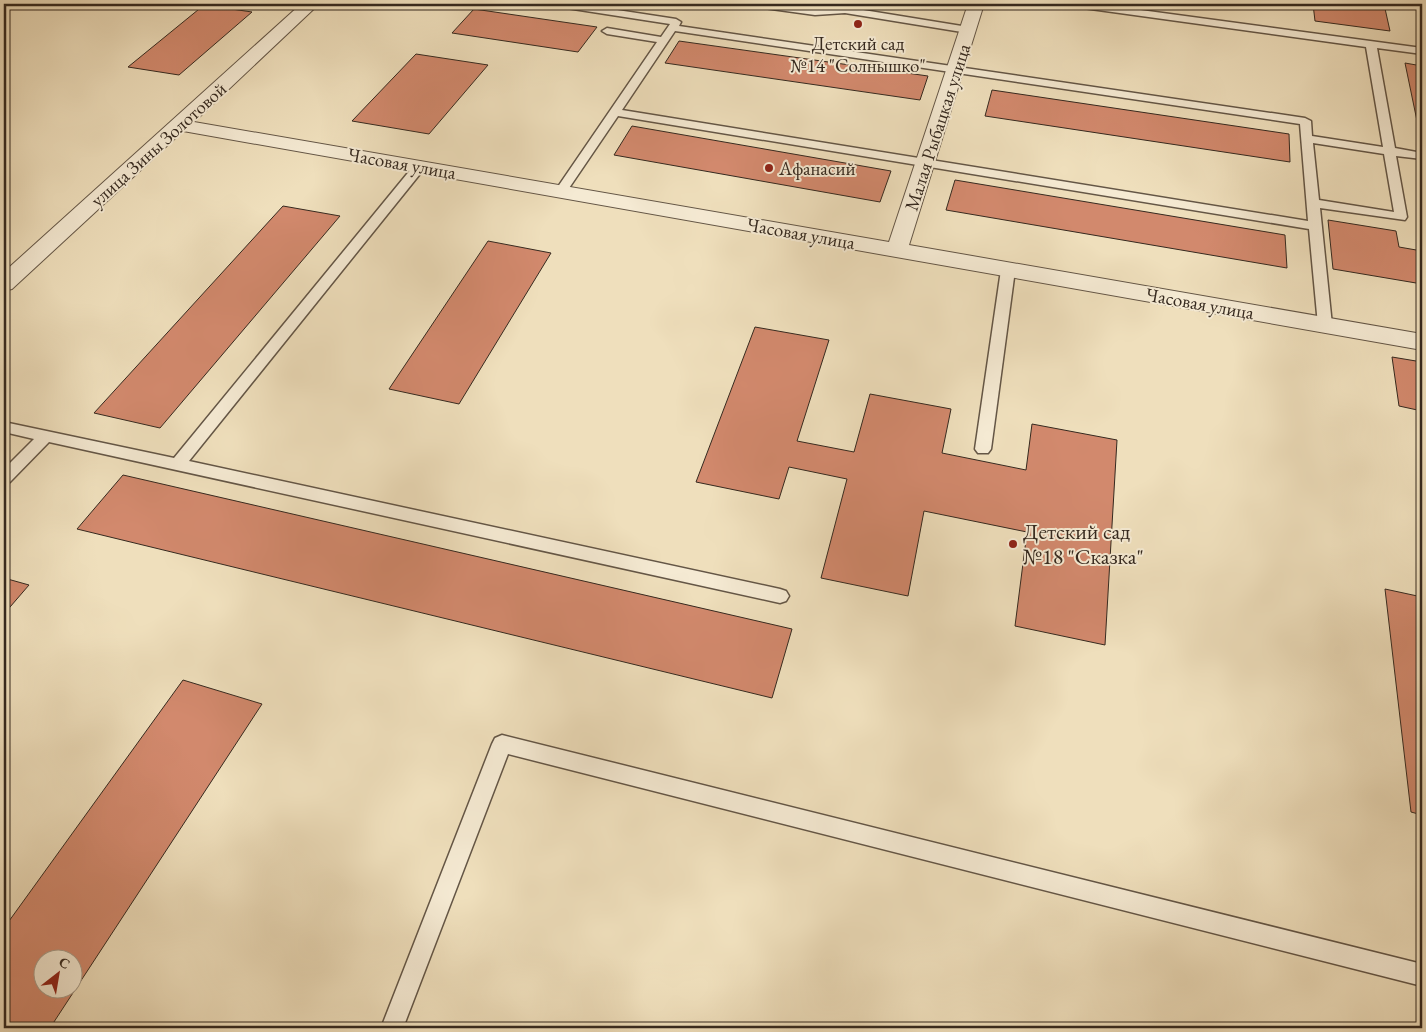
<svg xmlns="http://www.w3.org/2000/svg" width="1426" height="1032" font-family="'EB Garamond',serif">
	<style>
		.building { fill: #d2896d; stroke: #35291f; fill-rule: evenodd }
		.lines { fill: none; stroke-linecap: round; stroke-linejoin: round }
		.service-casing { stroke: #645646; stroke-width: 3 }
		.minor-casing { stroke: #645646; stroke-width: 2 }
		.service { fill: #f5ead3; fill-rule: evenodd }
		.minor { fill: #f5ead3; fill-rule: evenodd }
		.poi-dot { fill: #8f2418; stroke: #f5ead3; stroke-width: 2 }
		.labels { text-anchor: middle; stroke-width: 4; stroke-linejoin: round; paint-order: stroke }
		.far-poi-label { font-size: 19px; fill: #35291f; stroke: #f5ead3 }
		.far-street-label { font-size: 19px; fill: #35291f; stroke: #f5ead3 }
		.poi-label { font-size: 22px; fill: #35291f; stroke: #f5ead3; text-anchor: start }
	</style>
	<rect width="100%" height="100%" fill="#efdfbc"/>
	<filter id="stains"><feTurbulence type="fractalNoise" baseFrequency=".004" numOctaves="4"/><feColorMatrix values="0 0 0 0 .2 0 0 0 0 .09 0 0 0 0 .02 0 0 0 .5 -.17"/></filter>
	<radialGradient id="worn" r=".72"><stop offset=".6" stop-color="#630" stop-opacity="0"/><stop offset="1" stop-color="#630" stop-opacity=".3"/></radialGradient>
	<g class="building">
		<polygon points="1313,4 1384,4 1390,31 1315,21"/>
		<polygon points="204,5 252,12 179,75 128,67"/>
		<polygon points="474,9 597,27 578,52 452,33"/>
		<polygon points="679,41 928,76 920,100 665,63"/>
		<polygon points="416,54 488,65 429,134 352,121"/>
		<polygon points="1405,63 1422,66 1422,145"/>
		<polygon points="992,90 1289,134 1290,162 985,116"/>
		<polygon points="632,126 891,171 880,202 614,155"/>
		<polygon points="955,180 1285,235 1287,268 946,210"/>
		<polygon points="283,206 340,216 160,428 94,413"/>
		<polygon points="1328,220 1396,231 1399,247 1422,251 1422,284 1333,269"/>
		<polygon points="488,241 551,253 459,404 389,389"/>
		<polygon points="755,327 829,340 797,441 854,452 870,394 951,409 942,453 1026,470 1032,424 1117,440 1105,645 1015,626 1027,532 924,511 908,596 821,578 847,479 789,467 779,499 696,482"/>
		<polygon points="1392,357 1422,362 1422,411 1399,406"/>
		<polygon points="123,475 792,629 772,698 77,529"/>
		<polygon points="4,578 29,585 4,614"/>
		<polygon points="1385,589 1422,597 1422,815 1411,812"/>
		<path d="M183 680 262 704 50 1028H4V928ZM42 960H72V990H42Z"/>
	</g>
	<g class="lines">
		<defs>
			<g id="service">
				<path d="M555 4H578L676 19 681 22 679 26 1305 118 1311 121 1312 136 1383 147 1366 47 1076 7 1071 4H1096L1422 48V54L1377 48 1395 148 1422 153V159L1396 156 1407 217 1405 220 1320 208 1332 325 1325 330 1318 325 1309 229 618 116 565 194 561 195 555 191 657 42 607 34 602 31 607 28 661 37 670 24 560 7ZM675 31 1300 124 1308 221 622 110ZM1313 143 1384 154 1394 212 1319 200Z"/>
				<path d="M752 4C782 2 811 9 841 7L843 4H853L851 8 968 27 973 30 968 33 845 13 815 15 757 7Z"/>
				<polygon points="420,162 424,163 426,166 424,169 189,461 780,589 786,591 789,596 786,601 780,603 49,442 10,482 4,484 4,469 34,439 4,432 4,422 174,458 416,163"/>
				<polygon points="1008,266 1015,270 991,449 988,453 978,453 975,449 1001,270"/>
				<polygon points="502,735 1422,964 1422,986 508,754 403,1028 381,1028 492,744 495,738"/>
			</g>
			<polygon id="minor" points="301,4 319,4 194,122 889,242 968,4 984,4 909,245 1422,334 1422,350 183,131 12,289 4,291 4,272"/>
		</defs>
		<use href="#service" class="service-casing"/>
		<use href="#minor" class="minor-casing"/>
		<use href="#service" class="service"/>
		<use href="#minor" class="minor"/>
	</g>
	<g class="poi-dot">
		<circle cx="858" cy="24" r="5"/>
		<circle cx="769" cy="168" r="5"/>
		<circle cx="1013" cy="544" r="5"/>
	</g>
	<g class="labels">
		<g class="far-poi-label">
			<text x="858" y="50">Детский сад<tspan x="858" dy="22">№14 "Солнышко"</tspan></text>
			<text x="779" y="175" text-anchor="start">Афанасий</text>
		</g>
		<g class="far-street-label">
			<text transform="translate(937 127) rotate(-72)" y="7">Малая Рыбацкая улица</text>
			<text transform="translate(158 144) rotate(-42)" y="7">улица Зины Золотовой</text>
			<text transform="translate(402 163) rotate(10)" y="7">Часовая улица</text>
			<text transform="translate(801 233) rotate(10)" y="7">Часовая улица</text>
			<text transform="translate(1200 303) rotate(10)" y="7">Часовая улица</text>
		</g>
		<g class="poi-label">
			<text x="1023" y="539">Детский сад<tspan x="1023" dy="25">№18 "Сказка"</tspan></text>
		</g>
	</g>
	<rect width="1426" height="1032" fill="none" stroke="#efdfbc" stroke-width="20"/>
	<rect x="5" y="5" width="1416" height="1022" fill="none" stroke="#35291f" stroke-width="2.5"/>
	<rect x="10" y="10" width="1406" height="1012" fill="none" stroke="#35291f"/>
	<g transform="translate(58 974) rotate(31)"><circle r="24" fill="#f5ead3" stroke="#a89d8b"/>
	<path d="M0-4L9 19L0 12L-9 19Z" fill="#8f2418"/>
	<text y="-8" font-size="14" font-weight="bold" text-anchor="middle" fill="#35291f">С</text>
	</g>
	<rect width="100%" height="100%" filter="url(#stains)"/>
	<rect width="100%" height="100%" fill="url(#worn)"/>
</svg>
